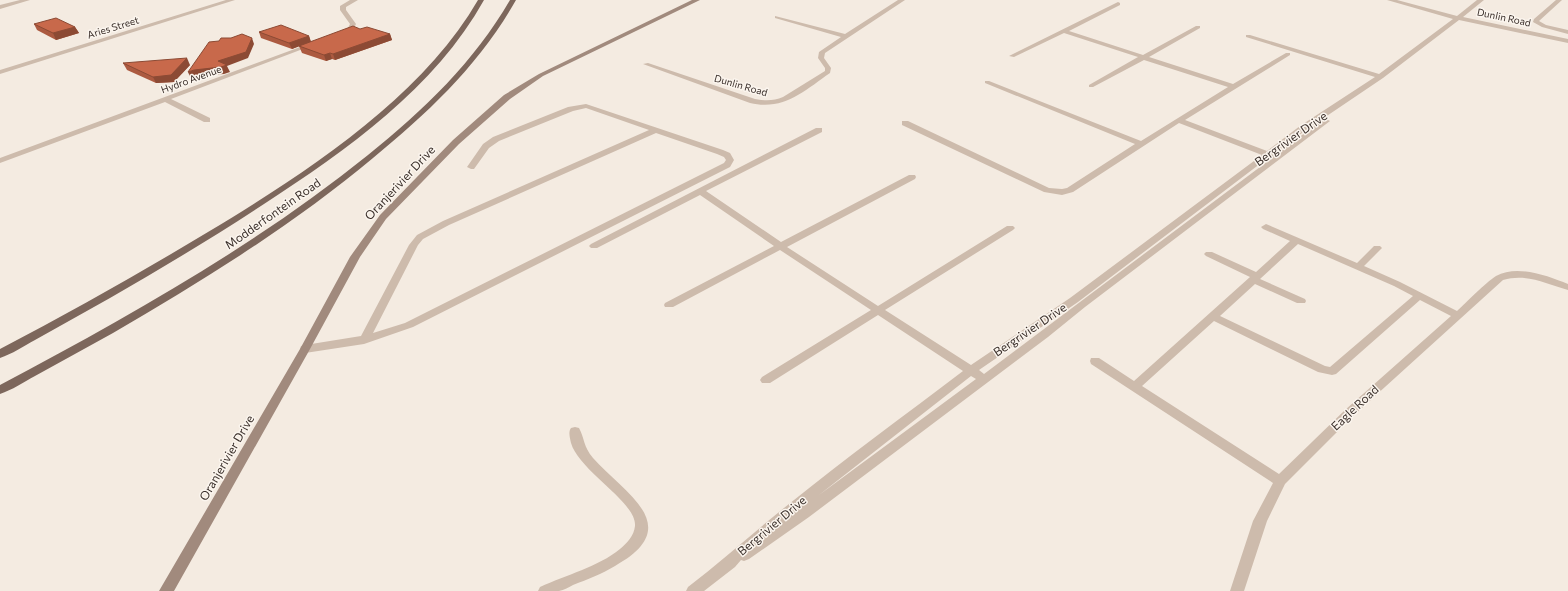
<svg xmlns="http://www.w3.org/2000/svg" width="1568" height="591" font-family="Commissioner,sans-serif">
	<style>
		.lines { fill: none; stroke-linecap: round; stroke-linejoin: round }
		.street { fill: #cdbbac; fill-rule: evenodd }
		.secondary { fill: #a18a7d; fill-rule: evenodd }
		.primary { fill: #7d675c; fill-rule: evenodd }
		.wall { fill: #ac5a40 }
		.shaded-wall { fill: #8c4a34 }
		.building { fill: #c8694b; stroke: #8c4a34 }
		.labels { text-anchor: middle; stroke-width: 3; stroke-linejoin: round; paint-order: stroke }
		.far-street-label { font-size: 10px; fill: #3b302b; stroke: #fbf5ee }
		.street-label { font-size: 12px; fill: #3b302b; stroke: #fbf5ee }
	</style>
	<rect width="100%" height="100%" fill="#f4ebe1"/>
	<g class="lines">
		<g class="street">
			<polygon points="20,0 30,0 0,9 0,5"/>
			<polygon points="226,0 235,0 0,74 0,70"/>
			<path d="M350 0H358L346 7V10L356 24C353 31 347 36 339 35V33L348 28 350 24 340 10V6Z"/>
			<path d="M898 0H905L825 53 824 58 831 68 830 73C804 91 784 111 750 103L643 64 648 63 755 99C765 101 774 101 783 97L825 71V68L818 58 819 52 841 37 775 18V16L845 34Z"/>
			<path d="M1387 0H1397L1457 16 1477 0H1484L1463 17 1568 39V43L1459 20 1383 78 1306 130 1274 154 1276 155 1323 119H1326L1330 121 1085 307 1048 337 809 517 749 559 744 561 741 560 735 567 704 591H686L688 587C723 560 755 531 789 504 846 458 905 415 963 371L878 315 770 383H762L760 380 762 377 871 310 780 250 673 307H665L664 305 665 303 774 246 700 195 597 248H591L589 246 591 244 816 128H822V132L706 191 781 242 909 175H915L916 177 915 179 787 247 878 306 1007 226H1013L1015 228 1013 230 885 310 971 365 1070 298 1262 155 1179 123 1073 192 1062 195 1044 192 902 125V121H908L1049 188 1062 189 1067 188 1135 144 985 83V81H989L1141 141 1228 87 1144 60 1093 87H1089V85L1138 57 1064 33 1014 57 1009 56 1118 2 1120 3V5L1069 31 1143 55 1196 26H1200V28L1149 57 1233 84 1286 53H1290V55L1185 120 1267 151 1300 126 1375 77 1246 37V35H1250L1379 74 1453 19ZM1269 157 1272 158 984 374 979 370 1078 302ZM971 376 976 379 819 495Z"/>
			<polygon points="1556,0 1562,0 1539,21 1546,25 1568,30 1568,34 1542,27 1533,22 1534,19"/>
			<polygon points="311,43 316,44 171,99 210,118 210,122 204,122 165,102 0,163 0,158"/>
			<path d="M586 104 723 150 730 153 734 160 730 167 413 327 364 344 305 353 301 352 300 349 301 346 305 345 361 336 409 245 417 235 443 221 649 130 586 108 573 111 499 141 489 148 474 169H471L467 167 483 144 493 137 568 107ZM656 133 717 154 724 157 726 160 724 163 405 323 373 333 418 245 423 239 449 225Z"/>
			<path d="M1266 224 1357 263 1374 246H1380L1382 248 1364 266 1400 282 1457 311C1467 302 1485 283 1496 276 1517 264 1548 276 1568 284V290C1546 284 1527 273 1503 280L1353 416 1285 484 1267 521 1244 591H1230L1253 521 1273 483 1091 364 1090 361 1091 358H1099L1134 381 1250 277 1206 256 1204 254 1206 252H1212L1256 272 1290 241 1263 229 1261 227ZM1298 244 1394 286 1413 296 1330 367 1325 366 1220 316 1255 284 1297 303H1305L1306 301 1305 299 1260 279ZM1420 300 1451 316 1345 410 1279 474 1142 386 1214 321 1318 372 1332 375 1336 374Z"/>
			<path d="M575 427 579 428C585 439 583 446 593 458 624 493 687 526 615 566 602 574 588 579 573 585 569 587 564 590 559 591 553 591 545 591 538 591L540 587C566 575 598 567 620 549 627 543 634 536 635 526 637 502 579 471 571 443 570 438 568 432 571 428Z"/>
		</g>
		<polygon class="secondary" points="692,0 700,0 543,76 510,99 459,144 386,219 360,257 310,349 174,591 159,591 300,349 350,257 380,215 453,140 504,95 539,74"/>
		<g class="primary">
			<path d="M478 0H484C435 88 347 150 264 204 214 237 162 268 110 298 85 312 60 326 35 340 24 346 12 354 0 358V349C71 312 140 273 208 232 304 174 421 99 478 0Z"/>
			<path d="M510 0H516C480 64 429 112 373 158 293 225 204 280 113 333 87 347 61 362 35 376 24 382 12 390 0 394V385C128 317 255 246 368 155 424 110 474 62 510 0Z"/>
		</g>
	</g>
	<g class="wall">
		<polygon points="34,24 75,27 79,33 56,40 37,30"/>
		<polygon points="360,29 390,34 392,40 335,60 332,59 326,61 302,53 299,46 292,49 261,38 259,32 309,36 311,42"/>
		<polygon points="123,63 190,65 174,82 156,83 127,70"/>
	</g>
	<g class="shaded-wall">
		<polygon points="75,27 79,33 56,40 53,33"/>
		<polygon points="390,34 392,40 335,60 333,54"/>
		<polygon points="309,36 311,42 292,49 289,43"/>
		<polygon points="252,38 254,44 248,58 227,66 230,72 224,74 197,76 191,79 188,72 218,61"/>
		<polygon points="330,53 332,59 326,61 324,55"/>
		<polygon points="187,58 190,65 174,82 156,83 153,77"/>
	</g>
	<g class="building">
		<polygon points="56,18 75,27 53,33 34,24"/>
		<polygon points="281,25 309,36 289,43 259,32"/>
		<polygon points="353,26 360,29 367,27 390,34 333,54 330,53 324,55 299,46"/>
		<polygon points="242,34 252,38 246,52 218,61 227,65 221,67 194,70 188,72 209,42 219,41 221,38 231,38"/>
		<polygon points="187,58 171,75 153,77 123,63"/>
	</g>
	<g class="labels">
		<g class="far-street-label">
			<text transform="translate(1504 17) rotate(12)" y="4">Dunlin Road</text>
			<text transform="translate(113 27) rotate(-17)" y="4">Aries Street</text>
			<text transform="translate(191 79) rotate(-20)" y="4">Hydro Avenue</text>
			<text transform="translate(741 85) rotate(16)" y="4">Dunlin Road</text>
		</g>
		<g class="street-label">
			<text transform="translate(1291 139) rotate(-35)" y="4">Bergrivier Drive</text>
			<text transform="translate(400 183) rotate(-47)" y="4">Oranjerivier Drive</text>
			<text transform="translate(273 214) rotate(-35)" y="4">Modderfontein Road</text>
			<text transform="translate(1030 330) rotate(-34)" y="4">Bergrivier Drive</text>
			<text transform="translate(1355 408) rotate(-43)" y="4">Eagle Road</text>
			<text transform="translate(227 458) rotate(-60)" y="4">Oranjerivier Drive</text>
			<text transform="translate(772 526) rotate(-40)" y="4">Bergrivier Drive</text>
		</g>
	</g>
</svg>
